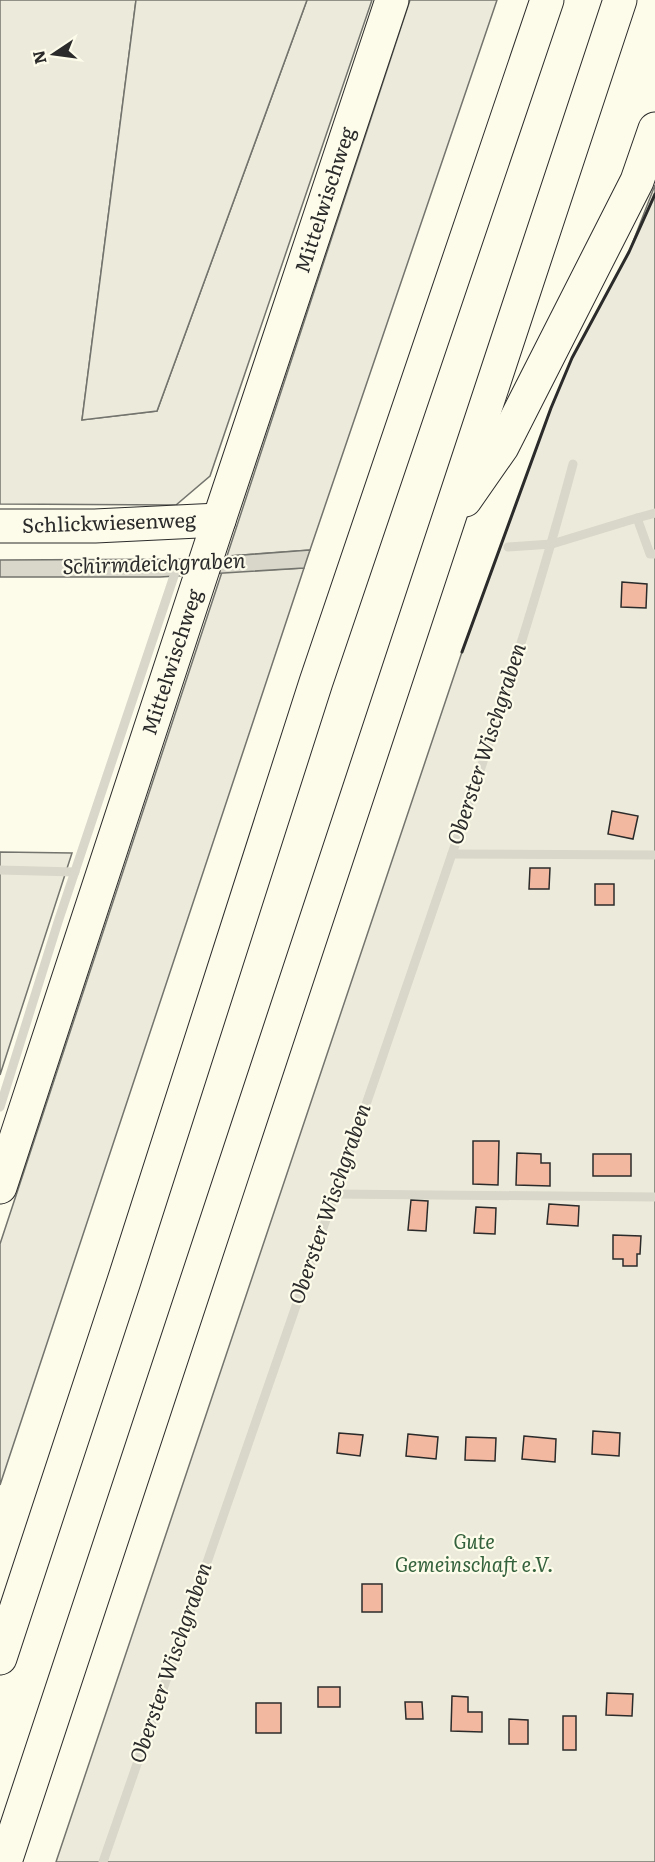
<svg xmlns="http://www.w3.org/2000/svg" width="655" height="1862" font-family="Literata,serif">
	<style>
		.green { fill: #ecebdb; stroke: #74746e; stroke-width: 1.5 }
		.parking { fill: #eceadb; stroke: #74746e; stroke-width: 1.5 }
		.water { fill: #d8d7c9; stroke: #74746e; stroke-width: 1.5 }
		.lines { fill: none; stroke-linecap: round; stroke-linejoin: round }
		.stream { stroke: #d8d7c9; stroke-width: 9 }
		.building { fill: #f2b8a0; stroke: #2b2b2b; stroke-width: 1.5 }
		.minor-casing { stroke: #2b2b2b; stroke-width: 35 }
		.highway-casing { stroke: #2b2b2b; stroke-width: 35 }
		.minor { stroke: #fdfbea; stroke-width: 33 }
		.highway { stroke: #fdfbea; stroke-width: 33 }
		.wall { stroke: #2b2b2b; stroke-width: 3 }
		.labels { text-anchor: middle; stroke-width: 4.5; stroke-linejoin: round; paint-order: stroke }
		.street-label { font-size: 20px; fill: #2b2b2b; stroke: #fdfbea }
		.park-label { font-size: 20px; font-style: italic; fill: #34623c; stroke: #fdfbea }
		.water-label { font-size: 21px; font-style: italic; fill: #2b2b2b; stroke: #fdfbea }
	</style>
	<rect width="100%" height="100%" fill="#fdfbea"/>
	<g class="green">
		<polygon points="0,0 136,0 82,420 157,411 307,0 372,0 210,476 176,505 0,504"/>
		<polygon points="410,0 497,0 310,550 227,556"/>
		<polygon points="655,185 655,1862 56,1862 462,652 551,408 572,358 629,252"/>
		<polygon points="304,568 0,1485 0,1244 222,572"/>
		<polygon points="0,852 72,853 0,1075"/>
	</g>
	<polygon class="parking" points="136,0 307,0 157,411 82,420"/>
	<polygon class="water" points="310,550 304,568 160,577 0,577 0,560 192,559"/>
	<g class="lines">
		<g class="stream">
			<polyline points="637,518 655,513"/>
			<polyline points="508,547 552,544 637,518 650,554 655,554"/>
			<polyline points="452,854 655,855"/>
			<polyline points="0,870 75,872"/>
			<polyline points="0,1107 58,922 177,567"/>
			<polyline points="335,1194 655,1197"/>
			<path d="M103 1862C196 1596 288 1330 380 1064 448 865 519 667 573 464"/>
		</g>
	</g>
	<g class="building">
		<polygon points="622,582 647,584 646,608 621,607"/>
		<polygon points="612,811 638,816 633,839 608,834"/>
		<polygon points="530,868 550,868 549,889 529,889"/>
		<rect x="595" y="884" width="19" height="21"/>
		<polygon points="473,1141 499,1141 498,1185 473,1184"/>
		<polygon points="517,1153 541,1154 541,1163 550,1163 550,1186 516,1185"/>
		<rect x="593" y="1154" width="38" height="22"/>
		<polygon points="411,1200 428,1201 426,1231 408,1230"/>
		<polygon points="549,1204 579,1206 578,1226 547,1224"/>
		<polygon points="476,1207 496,1208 495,1234 474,1233"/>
		<polygon points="613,1235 641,1236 640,1254 637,1254 637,1266 623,1266 623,1259 613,1259"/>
		<polygon points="593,1431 620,1433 619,1456 592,1454"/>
		<polygon points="339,1433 363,1435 360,1456 337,1453"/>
		<polygon points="408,1434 438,1437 436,1459 406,1456"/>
		<polygon points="524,1436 556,1439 555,1462 522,1459"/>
		<polygon points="466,1437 496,1438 495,1461 465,1460"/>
		<rect x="362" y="1584" width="20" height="28"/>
		<rect x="318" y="1687" width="22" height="20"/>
		<polygon points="607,1693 633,1694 632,1716 606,1715"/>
		<polygon points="452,1696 468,1697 468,1712 482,1712 482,1732 451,1731"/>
		<polygon points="405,1702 422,1702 423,1719 406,1719"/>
		<rect x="256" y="1703" width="25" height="30"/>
		<rect x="563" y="1716" width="13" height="34"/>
		<polygon points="509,1719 528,1720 528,1744 509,1744"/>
	</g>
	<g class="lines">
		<defs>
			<g id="minor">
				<polyline points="0,526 95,526 219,520"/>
				<polyline points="0,1187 219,520 392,0"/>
			</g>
			<g id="highway">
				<polyline points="465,500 502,447 637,181 655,129"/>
				<polyline points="0,1658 124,1281 316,682 547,0"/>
				<polyline points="5,1862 620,0"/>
			</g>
		</defs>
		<use href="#minor" class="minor-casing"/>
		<use href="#highway" class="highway-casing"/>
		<use href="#minor" class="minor"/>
		<use href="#highway" class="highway"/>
		<polyline class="wall" points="462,652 551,408 572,358 629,252 655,194"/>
	</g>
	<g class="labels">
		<g class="street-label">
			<text transform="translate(325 200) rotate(-72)" y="7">Mittelwischweg</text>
			<text transform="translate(109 523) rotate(-2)" y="7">Schlickwiesenweg</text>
			<text transform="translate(172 662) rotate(-72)" y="7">Mittelwischweg</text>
		</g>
		<g class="park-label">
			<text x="474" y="1549">Gute<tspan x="474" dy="23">Gemeinschaft e.V.</tspan></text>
		</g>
		<g class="water-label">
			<text transform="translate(154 564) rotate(-2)" y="7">Schirmdeichgraben</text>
			<text transform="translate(487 744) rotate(-72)" y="7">Oberster Wischgraben</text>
			<text transform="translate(330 1204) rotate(-71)" y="7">Oberster Wischgraben</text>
			<text transform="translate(171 1663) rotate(-71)" y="7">Oberster Wischgraben</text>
		</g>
	</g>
	<g transform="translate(54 54) rotate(257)" stroke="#fdfbea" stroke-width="4.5" paint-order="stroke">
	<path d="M0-4.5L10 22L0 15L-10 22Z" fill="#2b2b2b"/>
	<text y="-9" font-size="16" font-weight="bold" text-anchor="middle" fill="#2b2b2b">N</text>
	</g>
</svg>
